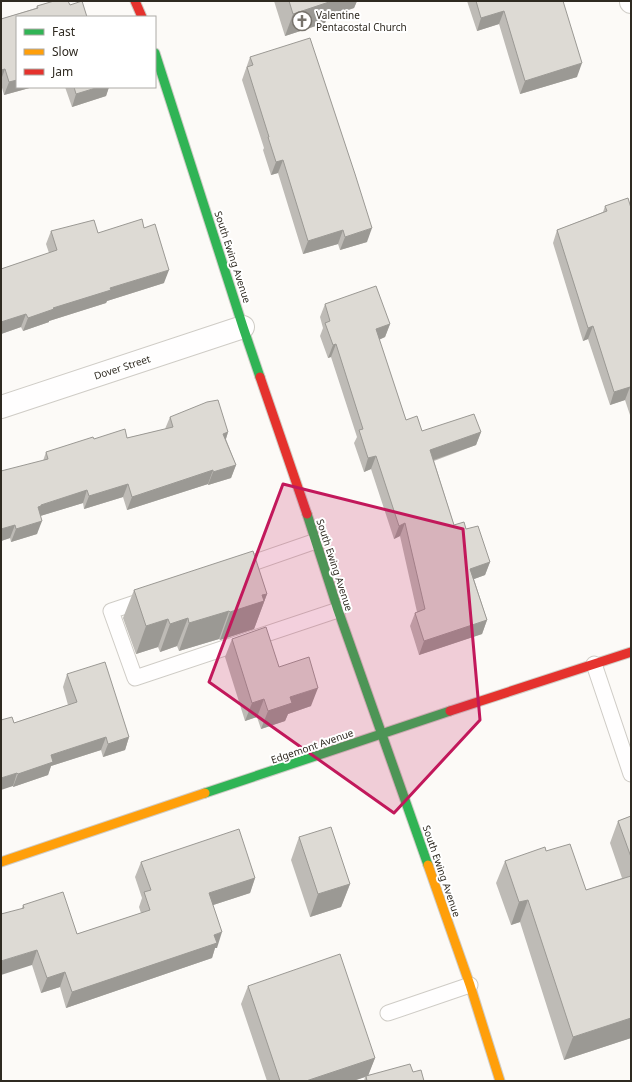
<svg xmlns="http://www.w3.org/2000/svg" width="632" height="1082" font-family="'Noto Sans',sans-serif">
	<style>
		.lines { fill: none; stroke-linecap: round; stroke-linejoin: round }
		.lane-casing { stroke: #cfccc6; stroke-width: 17 }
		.street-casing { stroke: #cfccc6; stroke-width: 24 }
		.fast-casing { stroke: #cfccc6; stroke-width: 11 }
		.slow-casing { stroke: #cfccc6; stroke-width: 11 }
		.jam-casing { stroke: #cfccc6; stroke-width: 11 }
		.lane { stroke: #fffefe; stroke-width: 15 }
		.street { stroke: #fffefe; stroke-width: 22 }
		.fast { stroke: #30b455; stroke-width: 9 }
		.slow { stroke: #ff9f0a; stroke-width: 9 }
		.jam { stroke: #e5322d; stroke-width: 9 }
		.wall { fill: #bebbb6 }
		.shaded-wall { fill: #9b9994 }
		.building { fill: #dddad4; stroke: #9b9994 }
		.marked { fill: #c2185b; fill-opacity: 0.2; stroke: #c2185b; stroke-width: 3; stroke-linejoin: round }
		.labels { text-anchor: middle; stroke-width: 4; stroke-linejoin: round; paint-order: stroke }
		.poi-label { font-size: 10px; fill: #2f2a21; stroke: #fff; text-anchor: start }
		.street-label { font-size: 10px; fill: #2f2a21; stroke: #fff }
	</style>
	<rect width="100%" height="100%" fill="#fcfaf7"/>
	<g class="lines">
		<defs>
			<g id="lane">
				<polyline points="238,568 316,541"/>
				<polyline points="147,599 111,611 135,678 338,610"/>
				<polyline points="594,664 631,774"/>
				<polyline points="388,1013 470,985"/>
			</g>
			<g id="street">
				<polyline points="631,1 631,2"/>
				<polyline points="1,407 243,327"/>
			</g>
			<g id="fast">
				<polyline points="155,53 243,327 260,377"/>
				<polyline points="307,514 338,610 428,865"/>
				<polyline points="205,793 450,711"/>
			</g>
			<g id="slow">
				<polyline points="1,862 205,793"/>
				<polyline points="428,865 470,985 500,1081"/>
			</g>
			<g id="jam">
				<polyline points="135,1 142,17"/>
				<polyline points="260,377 307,514"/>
				<polyline points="450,711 631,652"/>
			</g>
		</defs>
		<use href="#lane" class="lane-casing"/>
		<use href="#street" class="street-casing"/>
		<use href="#fast" class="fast-casing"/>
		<use href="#slow" class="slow-casing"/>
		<use href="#jam" class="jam-casing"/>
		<use href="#lane" class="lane"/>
		<use href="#street" class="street"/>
		<use href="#fast" class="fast"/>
		<use href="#slow" class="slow"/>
		<use href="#jam" class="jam"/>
	</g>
	<g class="wall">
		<polygon points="54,1 17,87 33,87 4,95 1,84 1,19 36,8 37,6"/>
		<polygon points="274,1 357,1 354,8 327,17 325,23 285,36"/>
		<polygon points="467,1 563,1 577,77 520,94 499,24 477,31"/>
		<polygon points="250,57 367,242 340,250 338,244 303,254 278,173 271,175 263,150 264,148 242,80"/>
		<polygon points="65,87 109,87 106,96 72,107"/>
		<polygon points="605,206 631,208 631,418 625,400 610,405 588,339 583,341 553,243 557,230 603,212"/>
		<polygon points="51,231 98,233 164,283 107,301 106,303 49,321 49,322 23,331 21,327 1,334 1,269 49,253 46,244"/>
		<polygon points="325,304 390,324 385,337 379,340 406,420 422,431 481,432 476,445 434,461 454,525 466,529 490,562 485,575 474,579 487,620 482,634 419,655 410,626 415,613 417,612 400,536 394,539 371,469 364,472 354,443 357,437 331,357 328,358 320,336 323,328 320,317"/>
		<polygon points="170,417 228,432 226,439 236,465 231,478 208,485 208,484 127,510 123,497 84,509 83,503 40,516 37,534 11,542 10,538 1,541 43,461 46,452 94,439 127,438 165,429"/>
		<polygon points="134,590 267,594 254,629 220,640 219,639 179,651 177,646 160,652 158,647 136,654 123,618"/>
		<polygon points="232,639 279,667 311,706 288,714 285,721 261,729 257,717 245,721 225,657"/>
		<polygon points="67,674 129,737 125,750 103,757 101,750 51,766 48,775 13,787 14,723 68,705 63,687"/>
		<polygon points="631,816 631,1038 564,1060 520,922 511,925 496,883 505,861 546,851 586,890 622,878 610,843 618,821"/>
		<polygon points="299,837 350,884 341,907 310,917 291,860"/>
		<polygon points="141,862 255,878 250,893 213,905 217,948 215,948 212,958 66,1008 60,987 41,993 32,965 22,908 23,905 77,934 141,913 139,907 142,898 135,877"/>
		<polygon points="248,986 375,1058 368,1075 413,1072 424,1081 364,1081 365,1077 353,1081 267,1081 241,1004"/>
	</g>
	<g class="shaded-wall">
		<polygon points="330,1 357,1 354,8 327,17 325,23 285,36 293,14"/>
		<polygon points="504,11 499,24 477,31 481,18"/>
		<polygon points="582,63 577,77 520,94 525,81"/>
		<polygon points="5,69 1,80 1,70"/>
		<polygon points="17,80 17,87 33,87 4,95 9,82"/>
		<polygon points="99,87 109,87 106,96 72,107 76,94"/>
		<polygon points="283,160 278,173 271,175 276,162"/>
		<polygon points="372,228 367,242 340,250 345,237"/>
		<polygon points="343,230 338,244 303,254 308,241"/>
		<polygon points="169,270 164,283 107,301 106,303 49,321 49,322 23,331 28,318 53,308 110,288"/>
		<polygon points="26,314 21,327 1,334 1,322"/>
		<polygon points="390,324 385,337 371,343 376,329"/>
		<polygon points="593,326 588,339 583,341 588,328"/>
		<polygon points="336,344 331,357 328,358 333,345"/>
		<polygon points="630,387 625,400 610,405 614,392"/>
		<polygon points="228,432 224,445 223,434"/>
		<polygon points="481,432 476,445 425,463 430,450"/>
		<polygon points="376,456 371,469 364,472 368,458"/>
		<polygon points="236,465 231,478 208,485 213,472"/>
		<polygon points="213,470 208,484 127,510 132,497"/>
		<polygon points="128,484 123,497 84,509 89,496"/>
		<polygon points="87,490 83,503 37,517 38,507 41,505"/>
		<polygon points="42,521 37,534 11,542 16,529"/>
		<polygon points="405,523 400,536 394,539 399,526"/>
		<polygon points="15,525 10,538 1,541 1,529"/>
		<polygon points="490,562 485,575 466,582 470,569"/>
		<polygon points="267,594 254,629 220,640 230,612 262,595"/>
		<polygon points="229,611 219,639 179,651 189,623"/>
		<polygon points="188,618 177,646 160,652 170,624"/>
		<polygon points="168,619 158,647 136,654 146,626"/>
		<polygon points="487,620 482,634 419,655 424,641"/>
		<polygon points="318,688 311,706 288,714 285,721 261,729 268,711 290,697"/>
		<polygon points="264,699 257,717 245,721 252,703"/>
		<polygon points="106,737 101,750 51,766 48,775 13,787 18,774 51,755"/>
		<polygon points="129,737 125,750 103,757 108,744"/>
		<polygon points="17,773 13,786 1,790 1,778"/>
		<polygon points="255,878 250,893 204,908 209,893"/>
		<polygon points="350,884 341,907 310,917 318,894"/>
		<polygon points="528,900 520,922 511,925 519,902"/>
		<polygon points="222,932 217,948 215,948 212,958 66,1008 72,992 214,935"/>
		<polygon points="37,950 32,965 1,975 1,961"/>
		<polygon points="65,972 60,987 41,993 47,978"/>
		<polygon points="631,1018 631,1038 564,1060 573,1037"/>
		<polygon points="375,1058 368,1076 366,1076 365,1077 353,1081 306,1081"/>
	</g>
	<g class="building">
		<polygon points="54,1 68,1 70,5 82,1 87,17 17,17 17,80 9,82 5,69 1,70 1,19 38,8 37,6"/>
		<polygon points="289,1 332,1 293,14"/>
		<polygon points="476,1 563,1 582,63 525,81 504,11 481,18"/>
		<polygon points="310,38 355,174 372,228 345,237 343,230 308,241 283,160 276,162 268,137 269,137 247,67 253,65 250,57"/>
		<polygon points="74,87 99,87 76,94"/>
		<polygon points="628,198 631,208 631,391 630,387 614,392 593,326 588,328 557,230 607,211 605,206"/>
		<polygon points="142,219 144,228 155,224 169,270 110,288 111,290 53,308 54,309 28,318 26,314 1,322 1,269 57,250 51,231 94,220 98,233"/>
		<polygon points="376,286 390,324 376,329 406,420 417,416 422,431 474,414 481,432 430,450 454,525 464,522 466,529 478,526 490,562 470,569 487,620 424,641 415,613 425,609 405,523 399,526 376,456 368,458 359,430 363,429 336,344 333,345 325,323 330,321 325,304"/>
		<polygon points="218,400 228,432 223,434 236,465 213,472 213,470 132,497 128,484 89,496 87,490 41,505 41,506 38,507 42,521 16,529 15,525 1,529 1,471 48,459 46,452 93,437 94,439 125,429 127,438 173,427 170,417 207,402"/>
		<polygon points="253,551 267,594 262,595 264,601 230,612 229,611 189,623 188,618 170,624 168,619 146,626 134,590"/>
		<polygon points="266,627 279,667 309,657 318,688 290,697 292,703 268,711 264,699 252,703 232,639"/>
		<polygon points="105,662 129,737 108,744 106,737 51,755 53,762 18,774 17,773 1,778 1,720 12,717 14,723 77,702 67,674"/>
		<polygon points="631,816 631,857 618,821"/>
		<polygon points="331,827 350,884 318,894 299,837"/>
		<polygon points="239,829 255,878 209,893 222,932 214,935 217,943 72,992 65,972 47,978 37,950 1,961 1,914 24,908 23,905 63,892 77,934 150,910 144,892 151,890 141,862"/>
		<polygon points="570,844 586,890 631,876 631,1018 573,1037 528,900 519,902 505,861 545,847 546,851"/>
		<polygon points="340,954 375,1058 306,1081 280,1081 248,986"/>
		<polygon points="410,1064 413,1072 421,1070 424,1081 367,1081 366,1076"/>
	</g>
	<path class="marked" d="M283 484 463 529 480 720 394 813 209 682Z"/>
	<defs>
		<symbol id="church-ring" viewBox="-11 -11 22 22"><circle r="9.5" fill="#fff" stroke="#77736c" stroke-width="1.5"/><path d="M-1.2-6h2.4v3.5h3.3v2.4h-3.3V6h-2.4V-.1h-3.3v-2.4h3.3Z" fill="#77736c"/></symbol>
	</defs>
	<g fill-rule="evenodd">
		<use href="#church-ring" x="291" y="10" width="22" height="22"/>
	</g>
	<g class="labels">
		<g class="poi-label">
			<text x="316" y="19">Valentine<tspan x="316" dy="12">Pentacostal Church</tspan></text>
		</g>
		<g class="street-label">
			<text transform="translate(233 257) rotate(72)" y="4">South Ewing Avenue</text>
			<text transform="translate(122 367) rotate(-18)" y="4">Dover Street</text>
			<text transform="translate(335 565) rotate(72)" y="4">South Ewing Avenue</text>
			<text transform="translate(312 746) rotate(-19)" y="4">Edgemont Avenue</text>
			<text transform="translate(442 871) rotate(71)" y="4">South Ewing Avenue</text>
		</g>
	</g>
	<rect width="632" height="1082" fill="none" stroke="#2f2a21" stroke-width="4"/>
	<rect x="16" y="16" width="140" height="72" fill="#ffffff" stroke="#acaaa6"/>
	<rect x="24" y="29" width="20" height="6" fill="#30b455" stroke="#acaaa6"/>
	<text x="52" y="36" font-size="12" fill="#2f2a21">Fast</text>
	<rect x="24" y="49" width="20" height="6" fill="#ff9f0a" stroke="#acaaa6"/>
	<text x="52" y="56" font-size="12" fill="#2f2a21">Slow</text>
	<rect x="24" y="69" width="20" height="6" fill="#e5322d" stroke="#acaaa6"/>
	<text x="52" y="76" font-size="12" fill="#2f2a21">Jam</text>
</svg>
